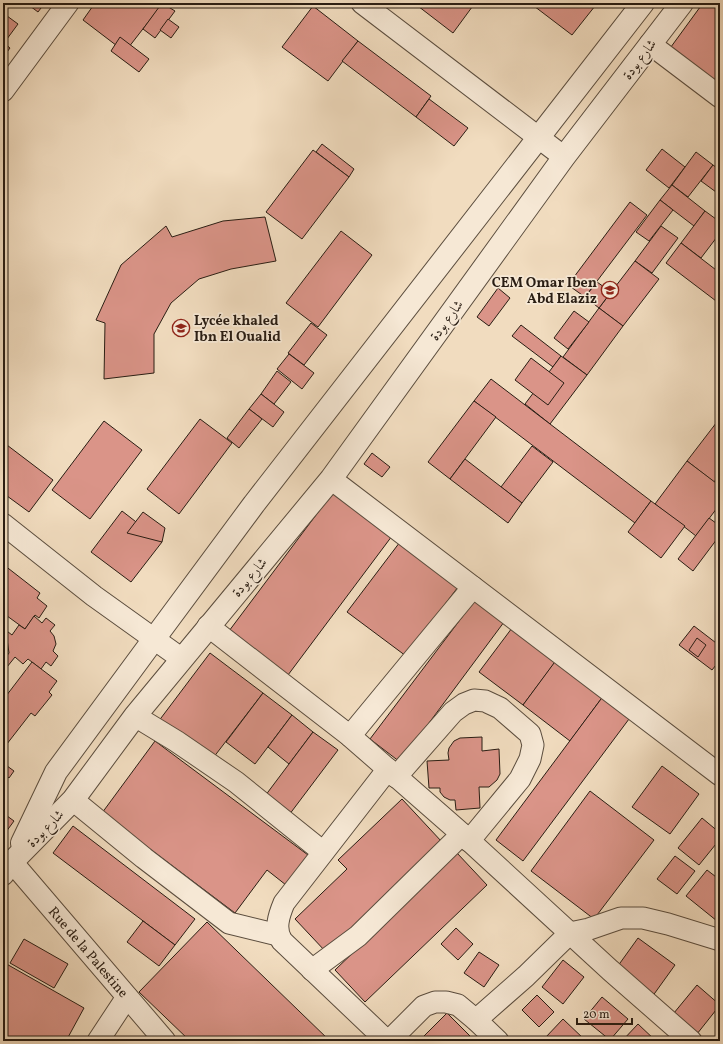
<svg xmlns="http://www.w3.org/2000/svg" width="723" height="1044" font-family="Vollkorn,Amiri,serif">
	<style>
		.building { fill: #da9488; stroke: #291d13 }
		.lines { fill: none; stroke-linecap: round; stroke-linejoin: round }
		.minor-casing { stroke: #5b4d3e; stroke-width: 23 }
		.tertiary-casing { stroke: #5b4d3e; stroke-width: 24 }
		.minor { stroke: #f6e8d5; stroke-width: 21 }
		.tertiary { stroke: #f6e8d5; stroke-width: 22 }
		.labels { text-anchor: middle; stroke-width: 3.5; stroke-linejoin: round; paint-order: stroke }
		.street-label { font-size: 14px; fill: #291d13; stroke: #f6e8d5 }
		.poi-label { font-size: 14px; font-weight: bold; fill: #291d13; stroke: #f6e8d5; text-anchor: end }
	</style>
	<rect width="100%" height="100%" fill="#f1dcbf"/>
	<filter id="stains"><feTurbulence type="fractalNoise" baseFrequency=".005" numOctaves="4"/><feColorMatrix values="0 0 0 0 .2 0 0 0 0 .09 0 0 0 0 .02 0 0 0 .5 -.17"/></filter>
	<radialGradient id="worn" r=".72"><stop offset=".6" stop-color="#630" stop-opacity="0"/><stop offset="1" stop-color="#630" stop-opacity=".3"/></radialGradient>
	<g class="building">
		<polygon points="26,3 43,3 44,4 38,12"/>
		<polygon points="95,3 163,3 125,52 83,20"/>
		<polygon points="162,3 175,11 155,38 143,29"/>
		<polygon points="414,3 475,3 453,33"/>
		<polygon points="530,3 591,3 595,6 572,35"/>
		<polygon points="703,3 720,3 720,90 668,51"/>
		<polygon points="313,6 358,41 328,81 282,47"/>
		<polygon points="3,13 18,24 4,43 10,48 4,56 3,56"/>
		<polygon points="168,19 179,27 171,38 160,30"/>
		<polygon points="120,37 149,59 139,72 111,51"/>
		<polygon points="358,41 431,96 416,117 342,61"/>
		<polygon points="429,99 468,128 454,146 416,117"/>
		<polygon points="322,144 354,169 349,177 316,152"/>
		<polygon points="662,149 685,167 669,188 646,170"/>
		<polygon points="313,150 349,177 302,239 266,212"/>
		<polygon points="696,152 713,165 688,197 672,185"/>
		<polygon points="713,165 720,170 720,186 716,192 701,181"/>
		<polygon points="672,185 705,211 694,226 660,200"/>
		<polygon points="660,200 673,210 649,241 636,232"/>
		<polygon points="630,202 647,215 585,297 568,285"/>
		<polygon points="705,211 720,222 720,233 701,258 681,243"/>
		<polygon points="265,217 276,261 231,269 199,279 171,303 154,334 154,373 104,379 105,323 96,320 121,265 166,226 172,237 223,221"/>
		<polygon points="661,226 678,238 652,273 635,261"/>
		<polygon points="341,231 372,255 318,327 286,303"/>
		<polygon points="681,243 720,273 720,304 666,263"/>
		<polygon points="635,261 659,279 623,326 599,308"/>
		<polygon points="597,282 611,292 599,308 585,297"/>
		<polygon points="498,288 510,298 489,326 477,317"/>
		<polygon points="599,308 623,326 587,375 563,357"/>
		<polygon points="574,311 589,322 568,349 554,338"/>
		<polygon points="311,323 327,335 304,365 288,353"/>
		<polygon points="521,325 561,356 553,367 512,336"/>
		<polygon points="289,354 314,373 302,389 277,369"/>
		<polygon points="561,356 587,375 550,424 525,404"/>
		<polygon points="531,358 564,383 548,405 515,380"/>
		<polygon points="277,371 291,382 274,404 261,394"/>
		<polygon points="491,379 651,501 635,523 474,401"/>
		<polygon points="261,394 284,412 273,427 249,409"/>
		<polygon points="474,401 496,417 450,479 428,462"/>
		<polygon points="249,409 262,419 239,448 227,438"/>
		<polygon points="720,418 720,474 714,482 687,461"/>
		<polygon points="200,419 232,443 179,514 147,489"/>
		<polygon points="104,421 142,450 90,519 52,490"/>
		<polygon points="3,442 53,480 29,512 3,493"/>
		<polygon points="532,446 553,462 522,503 501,487"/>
		<polygon points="372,453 390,467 382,477 364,464"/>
		<polygon points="465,459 522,503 508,523 450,479"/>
		<polygon points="687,461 720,486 720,504 696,536 655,504"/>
		<polygon points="334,491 392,536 285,679 226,635"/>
		<polygon points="651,501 685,526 661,558 628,532"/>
		<polygon points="122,511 162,542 131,582 91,552"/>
		<polygon points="143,512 165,528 162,542 127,533"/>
		<polygon points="709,518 720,526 720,535 693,571 678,559"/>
		<polygon points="403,538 461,583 406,656 347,612"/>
		<polygon points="4,565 40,593 37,598 47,606 39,618 35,615 25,629 3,613 6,610 3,608"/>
		<polygon points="478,596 507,618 400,762 370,739"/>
		<polygon points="34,616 42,623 46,618 55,625 50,631 54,636 56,644 53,651 58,656 51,666 46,662 41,669 28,659 23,664 15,657 3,672 3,661 9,653 7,639 3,636 3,628 12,635 19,625 25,629"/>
		<polygon points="515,624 559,657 523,705 479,672"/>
		<polygon points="694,626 720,646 720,660 712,670 679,645"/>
		<polygon points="697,638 706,645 698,657 689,650"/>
		<polygon points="210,653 263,693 210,762 158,722"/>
		<polygon points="557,659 604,695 570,741 523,705"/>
		<polygon points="32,662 57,681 49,692 52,695 35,716 31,713 3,749 3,700"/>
		<polygon points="263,693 292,715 255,764 226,742"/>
		<polygon points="604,695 632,715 523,861 496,840"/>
		<polygon points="292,715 313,732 289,764 268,747"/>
		<polygon points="313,732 338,750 289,815 265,796"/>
		<polygon points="482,737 482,751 499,749 500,774 497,780 489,787 479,787 480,808 456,810 455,800 450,800 444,797 440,792 440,788 429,788 427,761 449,760 448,753 449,748 454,741 460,738"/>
		<polygon points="155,741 308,855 286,885 267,870 235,913 102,813"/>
		<polygon points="3,763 14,771 9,778 3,773"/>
		<polygon points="662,766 699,794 670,834 632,807"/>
		<polygon points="590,791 654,840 594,919 531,871"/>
		<polygon points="402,799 442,842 326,952 295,919 347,869 338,860"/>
		<polygon points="3,813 14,821 3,836"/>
		<polygon points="702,818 720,833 720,839 699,865 678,848"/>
		<polygon points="73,826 195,919 175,945 53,853"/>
		<polygon points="457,853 487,885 365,1002 335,970"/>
		<polygon points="675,856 695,871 677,894 657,879"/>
		<polygon points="707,870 720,880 720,918 717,921 686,896"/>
		<polygon points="143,921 175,945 159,966 127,942"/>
		<polygon points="207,922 330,1041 190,1041 139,992"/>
		<polygon points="456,928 473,944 458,960 441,944"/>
		<polygon points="638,938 675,965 652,997 615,970"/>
		<polygon points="24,939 68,964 54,988 10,963"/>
		<polygon points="479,952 499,965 484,987 464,973"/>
		<polygon points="563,960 584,977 563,1004 542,987"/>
		<polygon points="3,962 84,1008 66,1041 3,1041"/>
		<polygon points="697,985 720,1005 693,1039 669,1019"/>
		<polygon points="537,995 554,1012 539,1027 522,1010"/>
		<polygon points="602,997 628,1019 610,1040 584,1019"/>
		<polygon points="447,1013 475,1041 419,1041"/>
		<polygon points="563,1019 585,1040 584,1041 549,1041 545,1038"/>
		<polygon points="638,1024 656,1041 622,1041"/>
	</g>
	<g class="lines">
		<defs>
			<g id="minor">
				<polyline points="362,3 564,157"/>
				<polyline points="650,44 720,97"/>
				<polyline points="3,91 68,3"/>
				<polyline points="331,479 720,775"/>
				<polyline points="3,524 94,596 182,659"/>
				<polyline points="208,626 350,736 462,834 610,970 691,1041"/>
				<polyline points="135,716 176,741 236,782 323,852"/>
				<polyline points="350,736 473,587"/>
				<polyline points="396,777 453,712 464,704 474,700 485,701 500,708 530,734 533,745 530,759 520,779 469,841"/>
				<polyline points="73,800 144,858 229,923 278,935"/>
				<path id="s1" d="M12 862 165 1041"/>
				<polyline points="312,970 358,936 462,834"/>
				<polyline points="476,1020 526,976 570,933 589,929 621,918 643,918 668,924 720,940"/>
				<polyline points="98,1041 127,997"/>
				<path d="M387 1041 282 941C274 929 279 915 284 903L388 769"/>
				<polyline points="389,1041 424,1006 435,1002 446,1002 458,1005 476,1020 498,1041"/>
			</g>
			<g id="tertiary">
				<polyline points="22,843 56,772 154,639 254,504 643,3"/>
				<polyline points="3,874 12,862 73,800 135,716 331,479 564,157 682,3"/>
			</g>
		</defs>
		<use href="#minor" class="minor-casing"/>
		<use href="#tertiary" class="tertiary-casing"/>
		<use href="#minor" class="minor"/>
		<use href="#tertiary" class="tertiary"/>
	</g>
	<defs>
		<symbol id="school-ring" viewBox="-11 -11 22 22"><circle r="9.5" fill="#f6e8d5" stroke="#8f2418" stroke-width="1.5"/><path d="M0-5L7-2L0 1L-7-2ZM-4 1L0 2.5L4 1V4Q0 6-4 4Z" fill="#8f2418"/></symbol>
	</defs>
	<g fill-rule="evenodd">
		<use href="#school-ring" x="600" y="280" width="20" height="20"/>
		<use href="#school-ring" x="171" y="318" width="20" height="20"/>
	</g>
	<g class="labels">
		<g class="street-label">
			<text transform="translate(639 59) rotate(-53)" y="5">شارع بودة</text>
			<text transform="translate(446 320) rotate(-54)" y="5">شارع بودة</text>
			<text transform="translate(249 577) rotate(-50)" y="5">شارع بودة</text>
			<text transform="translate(45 828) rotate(-46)" y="5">شارع بودة</text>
			<text dy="5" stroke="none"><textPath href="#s1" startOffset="118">Rue de la Palestine</textPath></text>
		</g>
		<g class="poi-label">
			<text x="597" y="287">CEM Omar Iben<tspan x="597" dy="16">Abd Elaziz</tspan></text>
			<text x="194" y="325" text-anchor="start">Lycée khaled<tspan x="194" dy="16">Ibn El Oualid</tspan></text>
		</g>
	</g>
	<rect width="723" height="1044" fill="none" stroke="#f1dcbf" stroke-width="16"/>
	<rect x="4" y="4" width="715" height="1036" fill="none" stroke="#291d13" stroke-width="2"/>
	<rect x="8" y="8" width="707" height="1028" fill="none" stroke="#291d13"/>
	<path d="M577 1018v6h55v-6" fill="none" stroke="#291d13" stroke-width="2"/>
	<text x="583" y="1018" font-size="12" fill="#291d13" stroke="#f6e8d5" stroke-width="3" paint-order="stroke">20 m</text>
	<rect width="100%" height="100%" filter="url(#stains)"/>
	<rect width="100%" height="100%" fill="url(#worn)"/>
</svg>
